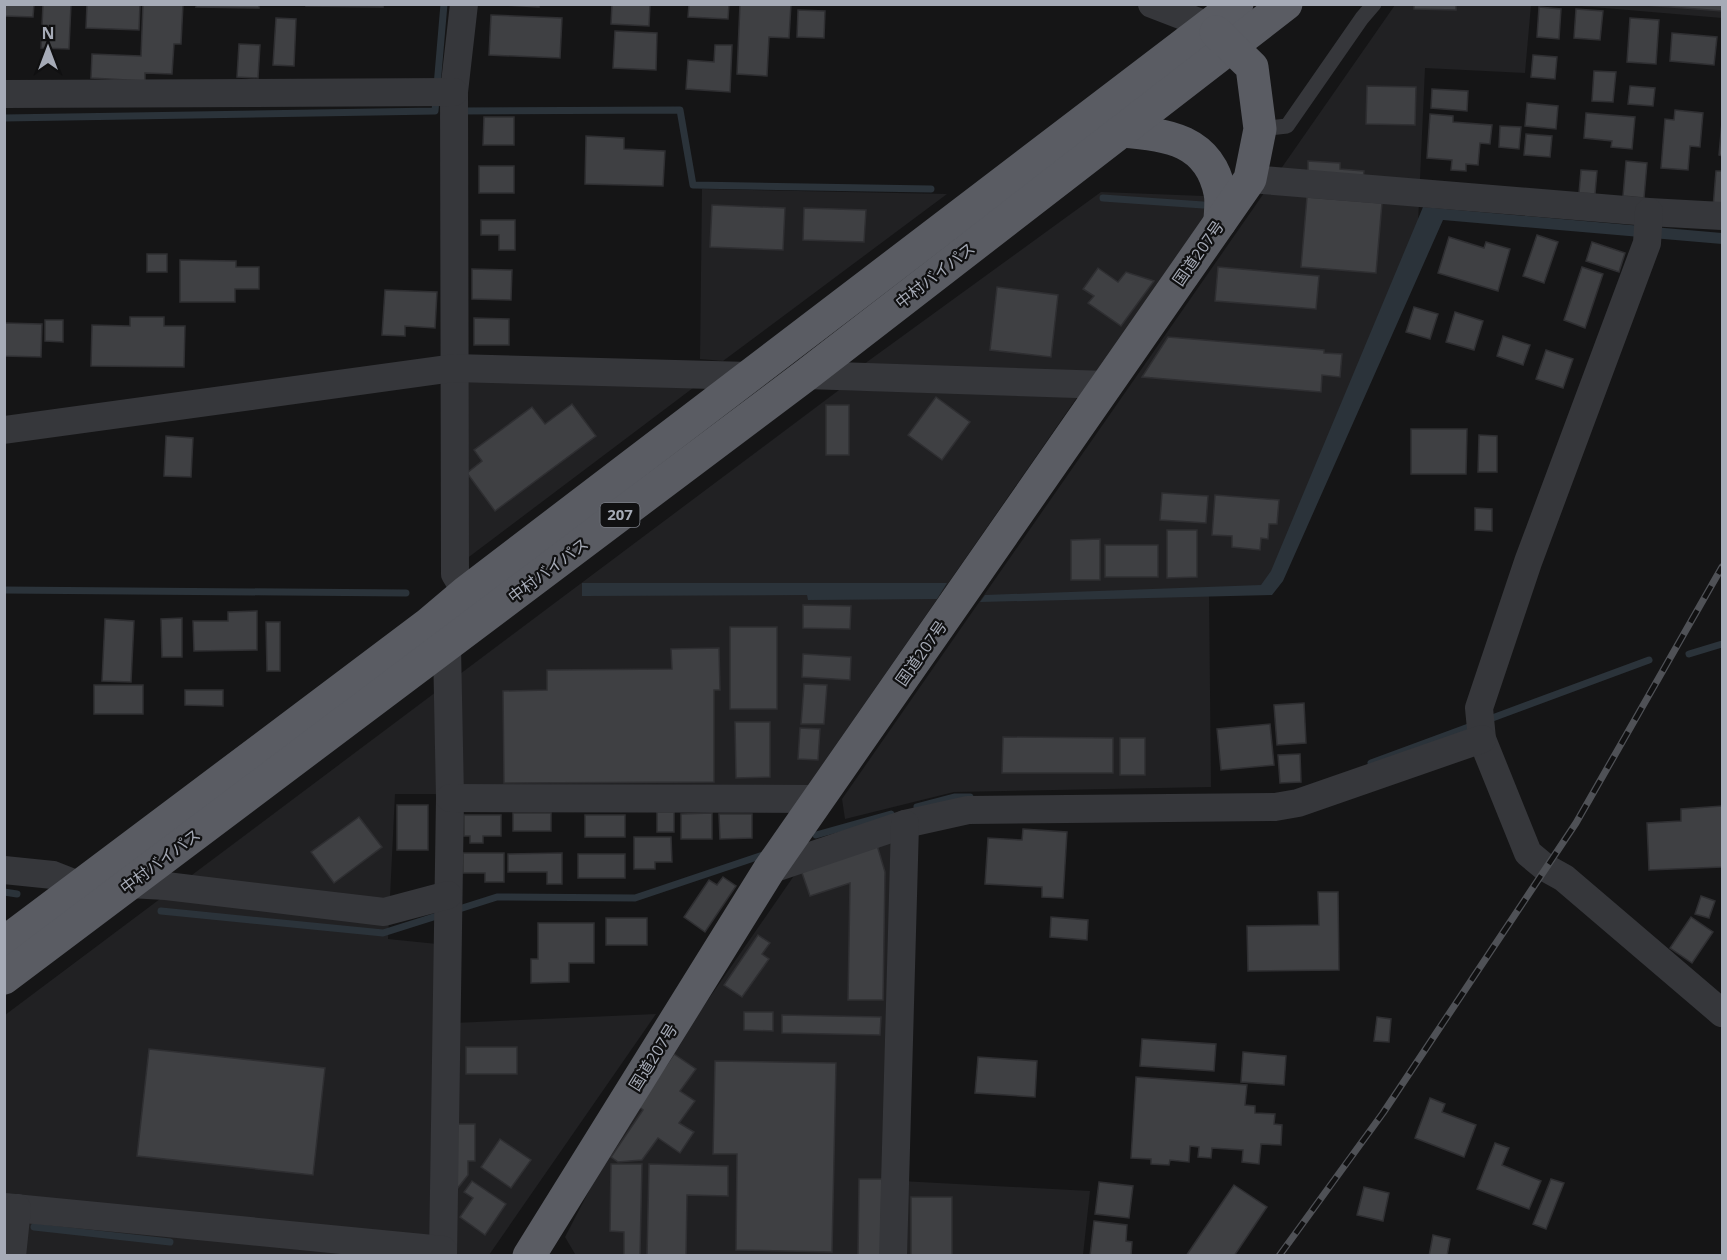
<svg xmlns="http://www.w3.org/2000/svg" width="1727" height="1260" font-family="'Open Sans','Noto Sans JP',sans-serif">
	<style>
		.built { fill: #212123 }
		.water { fill: #2b333a }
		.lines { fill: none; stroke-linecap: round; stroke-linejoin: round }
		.stream { stroke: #2b333a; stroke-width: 7 }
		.building { fill: #3f4043; stroke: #2f2f32; stroke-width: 1.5 }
		.service { stroke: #36373b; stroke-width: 15 }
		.minor { stroke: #36373b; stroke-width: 28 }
		.trunk { stroke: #5a5c63; stroke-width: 33 }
		.rail-casing { stroke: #4f5156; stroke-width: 7 }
		.rail { stroke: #101011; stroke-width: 4.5; stroke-dasharray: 14; stroke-linecap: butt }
		.labels { text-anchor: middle; stroke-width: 4.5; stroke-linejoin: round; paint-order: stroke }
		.shield { fill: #101011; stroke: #797c85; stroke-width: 1.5 }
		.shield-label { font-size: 15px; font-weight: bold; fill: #a6abb7 }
		.street-label { font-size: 16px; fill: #a6abb7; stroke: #101011 }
	</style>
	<rect width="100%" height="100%" fill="#151516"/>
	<g class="built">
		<polygon points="1395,5 1531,5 1525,73 1425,68 1417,246 1264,592 1209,592 1211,787 954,792 845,819 842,799"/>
		<polygon points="1569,5 1722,5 1722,18"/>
		<polygon points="702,189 947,194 723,361 700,359"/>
		<polygon points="1101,192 1204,196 1208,214 1095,374 860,367"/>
		<polygon points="444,379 693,388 441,578"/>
		<polygon points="839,390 1078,396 802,794 395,794 388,939 457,946 454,1023 656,1014 489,1255 5,1256 5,1015"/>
		<polygon points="910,828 901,1181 1090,1191 1083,1255 575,1254 565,1237 629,1114 800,867"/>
	</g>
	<g class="water">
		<polygon points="1423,207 1722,233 1722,244 1443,220 1283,581 1272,595 980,602 985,595 1261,585 1271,571"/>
		<polygon points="582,583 947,583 937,599 808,600 807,595 582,596"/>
	</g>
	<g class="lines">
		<g class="stream">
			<polyline points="437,86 444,4"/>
			<polyline points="461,111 680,110 693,185 931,189"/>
			<polyline points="4,118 435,111 436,100"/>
			<polyline points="1103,198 1203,205"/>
			<polyline points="4,590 406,593"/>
			<polyline points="1689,654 1722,644"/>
			<polyline points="1487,720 1649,660"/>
			<polyline points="1371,763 1474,725"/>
			<polyline points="917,807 955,797 970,797"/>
			<polyline points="816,835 891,814"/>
			<polyline points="4,892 17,894"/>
			<polyline points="456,910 497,897 635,898 766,854"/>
			<polyline points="161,911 383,933 443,914"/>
			<polyline points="34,1227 170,1242"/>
		</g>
	</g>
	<g class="building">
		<polygon points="4,4 34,4 33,17 4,16"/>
		<polygon points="43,4 71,4 69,49 41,48"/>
		<polygon points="87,4 140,4 139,30 86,28"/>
		<polygon points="143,4 183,4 181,44 174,44 172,74 145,73 145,81 91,78 92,54 141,56"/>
		<polygon points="197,4 259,4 259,8 196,7"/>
		<polygon points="306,4 383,4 383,7 306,6"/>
		<polygon points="487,4 539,4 539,7"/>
		<polygon points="612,4 650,4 649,26 611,24"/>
		<polygon points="689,4 729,4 728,19 688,17"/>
		<polygon points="740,4 791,4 789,38 769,37 767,76 737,74"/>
		<polygon points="1414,4 1456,4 1456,10 1414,9"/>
		<polygon points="1646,4 1722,4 1722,11 1646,5"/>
		<polygon points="1539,7 1561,9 1559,39 1537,37"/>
		<polygon points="1576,9 1603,11 1600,40 1574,38"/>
		<polygon points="798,10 825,11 824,38 797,37"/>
		<polygon points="491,15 562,18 560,58 489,55"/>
		<polygon points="276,18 296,19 294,66 273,65"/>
		<polygon points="1630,18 1659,20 1656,64 1627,62"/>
		<polygon points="615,31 657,33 656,70 613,68"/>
		<polygon points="1672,33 1717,37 1714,65 1670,61"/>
		<polygon points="239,44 260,45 258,78 237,77"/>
		<polygon points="715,45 732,45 730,92 686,89 688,60 714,62"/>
		<polygon points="1533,55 1557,57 1555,79 1531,77"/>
		<polygon points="1594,71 1616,72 1613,102 1592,101"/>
		<polygon points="1367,86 1416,87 1415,125 1366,124"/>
		<polygon points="1630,86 1655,88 1653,106 1628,104"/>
		<polygon points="1432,89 1468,91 1467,111 1431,108"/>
		<polygon points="1527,103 1558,106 1556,129 1525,126"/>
		<polygon points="1675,110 1703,113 1700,147 1690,146 1688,170 1661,168 1665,119 1674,120"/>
		<polygon points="1586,113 1635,117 1632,149 1611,147 1612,141 1584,138"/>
		<polygon points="1430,114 1453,116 1453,122 1492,125 1490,144 1480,143 1478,165 1466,164 1466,171 1451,170 1452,160 1427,158"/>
		<polygon points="484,117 514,117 514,145 483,145"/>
		<polygon points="1722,122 1722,156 1719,155"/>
		<polygon points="1500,126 1521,127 1519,149 1499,147"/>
		<polygon points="1526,134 1552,136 1550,157 1524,155"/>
		<polygon points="586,136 624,138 624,149 665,151 663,186 585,184"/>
		<polygon points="1308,161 1340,163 1340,169 1364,171 1363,179 1308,175"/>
		<polygon points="1626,161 1647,163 1644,198 1623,196"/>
		<rect x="479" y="166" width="35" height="27"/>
		<polygon points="1581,170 1597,171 1595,194 1579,193"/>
		<polygon points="1716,171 1722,171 1722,209 1713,208"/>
		<polygon points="1307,197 1382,203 1376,273 1301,267"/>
		<polygon points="712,205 785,208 783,250 710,247"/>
		<polygon points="804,208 866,210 864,242 803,240"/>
		<polygon points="481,220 515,220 515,250 499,250 499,235 481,235"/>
		<polygon points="1537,235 1558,242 1544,283 1523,276"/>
		<polygon points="1449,237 1484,248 1486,242 1510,249 1498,291 1438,273"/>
		<polygon points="1592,242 1625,253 1619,272 1586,261"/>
		<rect x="147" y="254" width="20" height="18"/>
		<polygon points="180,260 236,261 236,267 259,267 259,289 235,289 235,302 180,302"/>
		<polygon points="1218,267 1319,276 1316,309 1215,301"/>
		<polygon points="1582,267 1603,274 1585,328 1564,320"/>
		<polygon points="1098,268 1118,282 1126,272 1154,281 1121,326 1088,303 1094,296 1083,289"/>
		<polygon points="472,269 512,270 511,300 472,299"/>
		<polygon points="997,287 1058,295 1051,357 990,350"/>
		<polygon points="385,290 437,292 435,328 405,326 405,336 382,335"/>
		<polygon points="1414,307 1438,314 1430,339 1406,332"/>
		<polygon points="1455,312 1483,321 1474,350 1446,342"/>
		<polygon points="130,317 164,317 164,326 185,326 184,367 91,366 92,325 130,326"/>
		<polygon points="474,318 509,319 509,345 474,345"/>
		<polygon points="45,320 63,320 63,342 45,341"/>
		<polygon points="4,323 42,324 41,357 4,356"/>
		<polygon points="1503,336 1530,345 1523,365 1497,356"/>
		<polygon points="1168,337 1324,350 1324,353 1342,354 1340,377 1322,375 1321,392 1142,377"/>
		<polygon points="1546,350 1573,359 1563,388 1536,379"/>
		<polygon points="936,397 970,422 942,460 908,435"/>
		<polygon points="572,404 596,436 495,511 467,473 482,461 474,450 532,407 545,424"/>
		<rect x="826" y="405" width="23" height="50"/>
		<polygon points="1411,429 1467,429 1466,474 1411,474"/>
		<polygon points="1479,435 1497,436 1497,472 1478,472"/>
		<polygon points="166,436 193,438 191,477 164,476"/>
		<polygon points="1162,493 1208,496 1206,523 1160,520"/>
		<polygon points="1215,495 1279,500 1277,524 1269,524 1268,539 1261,538 1260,550 1232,547 1232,536 1212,535"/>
		<polygon points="1475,508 1492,509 1492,531 1475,530"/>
		<polygon points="1167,530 1197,530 1197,577 1167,578"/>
		<polygon points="1100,539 1100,580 1071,580 1071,540"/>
		<rect x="1105" y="545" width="53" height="32"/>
		<polygon points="803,605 851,606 850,629 803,628"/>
		<polygon points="257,611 257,650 194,651 193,621 228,621 228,612"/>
		<polygon points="182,618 182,657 162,657 161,619"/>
		<polygon points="105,619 134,621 131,682 102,681"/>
		<polygon points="266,622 280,622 280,671 267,671"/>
		<rect x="730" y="627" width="47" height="82"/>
		<polygon points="719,648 720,690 714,690 714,782 504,783 503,691 547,690 547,670 672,669 671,649"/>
		<polygon points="803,654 851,657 850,680 802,677"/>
		<polygon points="804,684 827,685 824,724 801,724"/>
		<rect x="94" y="685" width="49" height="29"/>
		<polygon points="185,690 223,690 223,706 185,705"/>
		<polygon points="1304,703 1306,743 1277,745 1274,705"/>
		<polygon points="735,722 770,722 770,777 736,778"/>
		<polygon points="1270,724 1274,765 1221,770 1217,729"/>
		<polygon points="800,728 820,729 818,760 798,759"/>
		<polygon points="1003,737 1113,738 1113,773 1002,773"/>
		<rect x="1120" y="738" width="25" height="37"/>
		<polygon points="1300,754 1301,782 1280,783 1278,755"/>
		<rect x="397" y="805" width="31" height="45"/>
		<polygon points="1722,806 1722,867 1649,870 1647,823 1681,821 1681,809"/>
		<rect x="657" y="812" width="17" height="20"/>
		<rect x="513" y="813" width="38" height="18"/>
		<polygon points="712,813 712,839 681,839 681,814"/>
		<polygon points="719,814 752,814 752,838 720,839"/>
		<polygon points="464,815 501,815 501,836 483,836 483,843 470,843 470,836 464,836"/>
		<rect x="585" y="815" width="40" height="22"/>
		<polygon points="359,817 382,847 334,883 311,852"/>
		<polygon points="1023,829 1067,832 1063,898 1042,897 1042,887 985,884 988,838 1022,840"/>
		<polygon points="634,837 671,837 672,862 655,862 655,869 634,869"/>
		<polygon points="877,845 885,872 883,1000 848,1000 850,883 810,896 801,870"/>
		<polygon points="463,853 504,853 504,882 485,882 485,873 463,873"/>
		<polygon points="562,853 562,884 547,884 547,872 508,872 508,854"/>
		<rect x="578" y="854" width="47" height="24"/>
		<polygon points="723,877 736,886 705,932 684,917 709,880 717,885"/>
		<polygon points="1318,892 1338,892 1339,970 1248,971 1247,926 1319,925"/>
		<polygon points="1701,896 1715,901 1709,918 1695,914"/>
		<polygon points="1051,917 1088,920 1087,940 1050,937"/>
		<polygon points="1691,917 1713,932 1692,963 1670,948"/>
		<rect x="606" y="918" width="41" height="27"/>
		<polygon points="538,923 594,923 594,963 569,963 569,982 531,983 531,959 538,959"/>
		<polygon points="758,935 770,943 762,954 769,959 742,997 724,985"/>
		<polygon points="744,1012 773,1012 773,1031 744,1030"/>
		<polygon points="782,1015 881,1017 880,1035 782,1033"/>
		<polygon points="1377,1017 1391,1019 1389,1042 1374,1041"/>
		<polygon points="1142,1039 1216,1044 1214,1071 1140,1066"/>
		<rect x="466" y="1047" width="51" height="27"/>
		<polygon points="149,1049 325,1068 313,1175 137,1156"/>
		<polygon points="1243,1052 1286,1056 1284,1085 1241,1082"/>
		<polygon points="674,1054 696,1069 680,1091 695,1101 679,1123 694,1132 680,1153 658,1138 642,1160 618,1162 611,1157 643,1110 638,1106"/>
		<polygon points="978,1057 1037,1061 1035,1097 975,1093"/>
		<polygon points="715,1061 836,1063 832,1252 736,1250 737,1154 713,1154"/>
		<polygon points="1136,1077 1247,1085 1245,1105 1255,1106 1255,1113 1275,1114 1274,1124 1282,1125 1281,1145 1261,1144 1259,1164 1242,1162 1243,1150 1212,1148 1211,1158 1198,1157 1199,1147 1190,1146 1189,1162 1170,1160 1169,1165 1151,1164 1151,1159 1131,1158"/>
		<polygon points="1430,1098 1445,1104 1442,1112 1476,1125 1464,1157 1415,1138"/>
		<polygon points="456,1124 475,1124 475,1161 468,1161 468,1175 457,1189"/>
		<polygon points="500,1139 531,1160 511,1188 481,1167"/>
		<polygon points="1495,1143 1509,1148 1502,1165 1541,1181 1529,1209 1477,1189"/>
		<polygon points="611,1164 642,1164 640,1255 624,1255 624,1232 610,1231"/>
		<polygon points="649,1164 728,1166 728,1196 687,1195 686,1256 647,1256"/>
		<polygon points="859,1179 882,1179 881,1256 858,1256"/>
		<polygon points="1551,1179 1564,1183 1546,1229 1533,1224"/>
		<polygon points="472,1181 506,1204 485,1235 460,1217 473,1198 464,1192"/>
		<polygon points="1099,1182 1133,1186 1129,1218 1095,1214"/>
		<polygon points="1234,1185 1267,1207 1234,1256 1186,1256"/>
		<polygon points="1364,1187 1389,1193 1383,1221 1357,1215"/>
		<rect x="911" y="1197" width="41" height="59"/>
		<polygon points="1094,1221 1127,1225 1126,1241 1132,1242 1131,1256 1090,1256"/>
		<polygon points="1433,1235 1450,1239 1447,1256 1429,1256"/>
	</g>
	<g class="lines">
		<polyline class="service" points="1260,129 1287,126 1362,18 1374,4"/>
		<g class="minor">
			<polyline points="464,4 454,92 455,574 466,592 480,608"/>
			<polyline points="1152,4 1209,26"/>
			<polyline points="4,94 454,92"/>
			<polyline points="1250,179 1649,212 1722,216"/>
			<polyline points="1649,212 1647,243 1528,562 1479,708 1482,739 1528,853 1546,868 1564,878 1722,1013"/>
			<polyline points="806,375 1107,385"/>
			<polyline points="4,430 454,368 750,376"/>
			<polyline points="434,633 447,647 450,798 443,1256"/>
			<polyline points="450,798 819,799"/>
			<polyline points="4,870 53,875 81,886"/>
			<polyline points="769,870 905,824 968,810 1275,807 1298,803 1482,739"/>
			<polyline points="129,884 166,886 384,912 448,895"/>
			<polyline points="4,1207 443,1250"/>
			<polyline points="12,1256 17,1208"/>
			<polyline points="893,1256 905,824"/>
		</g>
		<g class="trunk">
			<path d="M1121 131C1167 134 1210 140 1220 193 1222 202 1220 213 1220 222"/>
			<polyline points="4,943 427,625 466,592 1237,4"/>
			<polyline points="4,978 806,375 1286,4"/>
			<polyline points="529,1256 769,870 1250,179 1260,129 1252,67 1216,32"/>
		</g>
		<defs>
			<polyline id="rail" points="1279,1256 1383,1113 1576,823 1722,567"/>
		</defs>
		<use href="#rail" class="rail-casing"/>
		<use href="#rail" class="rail"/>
	</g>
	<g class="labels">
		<rect class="shield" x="600.5" y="503" width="39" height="24" rx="4.5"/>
		<g class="shield-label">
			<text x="620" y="520">207</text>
		</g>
		<g class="street-label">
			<text transform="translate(1198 253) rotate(-55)" y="6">国道207号</text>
			<text transform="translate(935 275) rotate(-38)" y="6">中村バイパス</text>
			<text transform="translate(548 570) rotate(-37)" y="6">中村バイパス</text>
			<text transform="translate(921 653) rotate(-55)" y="6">国道207号</text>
			<text transform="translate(160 861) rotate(-37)" y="6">中村バイパス</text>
			<text transform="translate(653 1057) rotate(-58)" y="6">国道207号</text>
		</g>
	</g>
	<rect width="1727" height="1260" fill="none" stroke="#a6abb7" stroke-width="12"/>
	<g transform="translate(48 48)" stroke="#101011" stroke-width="4.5" paint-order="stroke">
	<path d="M0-4.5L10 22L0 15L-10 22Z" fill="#a6abb7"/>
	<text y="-9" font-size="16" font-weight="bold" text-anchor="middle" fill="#a6abb7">N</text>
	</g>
</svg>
